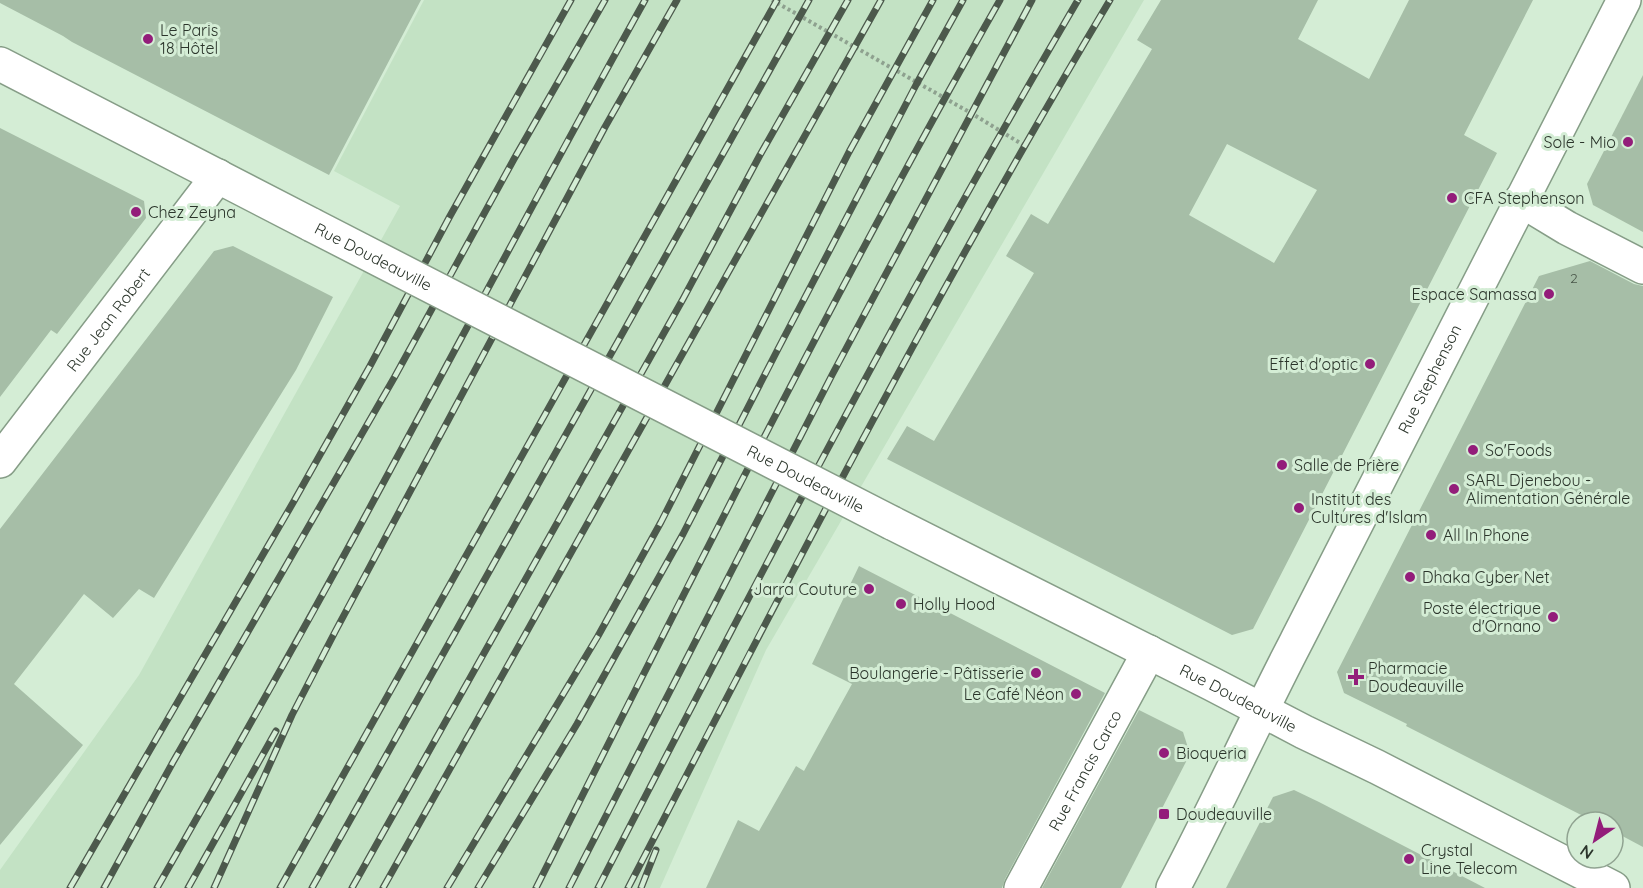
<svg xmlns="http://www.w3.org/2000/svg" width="1643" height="888" font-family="Quicksand,sans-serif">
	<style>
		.built { fill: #c3e2c4 }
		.building { fill: #a6bea7; fill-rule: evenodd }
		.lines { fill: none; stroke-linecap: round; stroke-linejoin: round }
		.pedestrian-casing { stroke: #869d87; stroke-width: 36 }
		.minor-casing { stroke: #869d87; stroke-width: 36 }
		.tertiary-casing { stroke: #869d87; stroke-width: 36 }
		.path { stroke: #8ea18f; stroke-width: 4; stroke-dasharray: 3 3; stroke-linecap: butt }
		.pedestrian { stroke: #fff; stroke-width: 33 }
		.minor { stroke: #fff; stroke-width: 33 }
		.tertiary { stroke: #fff; stroke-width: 33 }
		.rail-casing { stroke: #4c594c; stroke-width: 7 }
		.rail { stroke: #d4edd5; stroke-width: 4.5; stroke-dasharray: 14; stroke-linecap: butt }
		.tertiary-bridge-casing { stroke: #869d87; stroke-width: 36; stroke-linecap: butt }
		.tertiary-bridge { stroke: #fff; stroke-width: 33 }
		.poi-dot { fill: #931d7a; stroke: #d4edd5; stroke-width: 2 }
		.labels { text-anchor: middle; stroke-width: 6; stroke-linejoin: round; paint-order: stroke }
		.number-label { font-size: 14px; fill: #4a574a }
		.poi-label { font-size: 16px; fill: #2b352b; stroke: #d4edd5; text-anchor: start }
		.street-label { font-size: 16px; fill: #2b352b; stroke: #d4edd5 }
	</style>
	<rect width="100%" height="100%" fill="#d4edd5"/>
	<polygon class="built" points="424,0 1144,0 766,650 660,888 0,888 0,870 139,675 400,206 334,171"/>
	<g class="building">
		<polygon points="0,0 421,0 329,175 72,42 63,36 0,3"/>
		<path d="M1161 0H1318L1298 39 1369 79 1409 0H1533L1464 135 1497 153 1253 629 1232 635 887 459 907 426 934 441 1034 273 1006 256 1031 214 1048 224 1152 49 1137 40ZM1227 144 1317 190 1274 263 1189 215Z"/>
		<polygon points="1643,75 1643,232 1593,205 1587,184"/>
		<polygon points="0,128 144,201 146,218 57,334 51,330 0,397"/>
		<polygon points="233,246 333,297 296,370 154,598 139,589 113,618 84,594 14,684 83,745 0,845 0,529 214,251"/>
		<polygon points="1590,261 1634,284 1643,286 1643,847 1613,831 1613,822 1595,822 1406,726 1407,724 1344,693 1337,672 1539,276"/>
		<polygon points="859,566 1105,693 1005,879 1002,888 706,888 738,820 759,831 796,766 804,771 852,684 812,664"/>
		<polygon points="1139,710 1183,732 1190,754 1121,888 1042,888"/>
		<polygon points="1294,790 1319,802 1485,888 1226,888 1273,797"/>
	</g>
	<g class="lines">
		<defs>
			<g id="pedestrian">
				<path id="s1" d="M1021 888 1149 652"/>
			</g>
			<g id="minor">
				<polyline points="1521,200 1567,228 1643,267"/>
				<path id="s2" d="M0 461 218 176"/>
				<path id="s3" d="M1173 888C1216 807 1254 723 1296 642 1404 427 1514 213 1624 0"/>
			</g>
			<g id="tertiary">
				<polyline points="0,64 312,225"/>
				<path id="s4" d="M892 523 1212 684 1304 732 1377 767 1613 888"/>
			</g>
		</defs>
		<use href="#pedestrian" class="pedestrian-casing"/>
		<use href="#minor" class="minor-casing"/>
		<use href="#tertiary" class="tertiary-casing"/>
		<polyline class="path" points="772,0 971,113 1025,146"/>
		<use href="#pedestrian" class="pedestrian"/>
		<use href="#minor" class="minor"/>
		<use href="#tertiary" class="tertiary"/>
		<defs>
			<g id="rail">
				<polyline points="70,888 294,501 370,366 450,216 571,0"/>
				<polyline points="104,888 173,762 394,378 514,159 605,0"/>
				<path d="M157 888C226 767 295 646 361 524 456 349 549 173 645 0"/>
				<polyline points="188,888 276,731"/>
				<polyline points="214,888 292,715 336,630 605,127 677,0"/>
				<polyline points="280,888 777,0"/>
				<polyline points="312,888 809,0"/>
				<polyline points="352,888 683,299 760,155 848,0"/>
				<polyline points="383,888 881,0"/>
				<polyline points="447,888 598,636 661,522 849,152 933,0"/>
				<polyline points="478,888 577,724 683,534 778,349 917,83 963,0"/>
				<path d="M536 888C686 589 835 290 1000 0"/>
				<polyline points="569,888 832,375 1032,0"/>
				<path d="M598 888C752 589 908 290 1078 0"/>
				<path d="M628 888C783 589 937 289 1110 0"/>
				<polyline points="641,888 656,850"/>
			</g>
		</defs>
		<use href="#rail" class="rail-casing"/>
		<use href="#rail" class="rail"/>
		<defs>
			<g id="tertiary-bridge">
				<path id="s5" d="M312 225 892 523"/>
			</g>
		</defs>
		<use href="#tertiary-bridge" class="tertiary-bridge-casing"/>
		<use href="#tertiary-bridge" class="tertiary-bridge"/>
	</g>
	<g class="poi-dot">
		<circle cx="148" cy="39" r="6"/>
		<circle cx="1628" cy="142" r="6"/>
		<circle cx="1452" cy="198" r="6"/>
		<circle cx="136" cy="212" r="6"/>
		<circle cx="1549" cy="294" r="6"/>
		<circle cx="1370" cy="364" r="6"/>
		<circle cx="1473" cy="450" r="6"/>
		<circle cx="1282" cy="465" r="6"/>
		<circle cx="1454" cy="489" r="6"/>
		<circle cx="1299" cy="508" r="6"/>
		<circle cx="1431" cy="535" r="6"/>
		<circle cx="1410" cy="577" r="6"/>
		<circle cx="869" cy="589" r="6"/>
		<circle cx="901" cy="604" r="6"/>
		<circle cx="1553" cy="617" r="6"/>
		<circle cx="1036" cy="673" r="6"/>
		<path d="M1353 668h6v6h6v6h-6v6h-6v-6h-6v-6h6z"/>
		<circle cx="1076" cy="694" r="6"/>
		<circle cx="1164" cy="753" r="6"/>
		<rect x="1158" y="808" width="12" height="12" rx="3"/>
		<circle cx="1409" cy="859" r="6"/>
	</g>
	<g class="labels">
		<g class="number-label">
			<text x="1574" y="283">2</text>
		</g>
		<g class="poi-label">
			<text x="160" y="36">Le Paris<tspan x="160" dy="18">18 Hôtel</tspan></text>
			<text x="1616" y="148" text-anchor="end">Sole - Mio</text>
			<text x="1464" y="204">CFA Stephenson</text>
			<text x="148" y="218">Chez Zeyna</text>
			<text x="1537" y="300" text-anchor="end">Espace Samassa</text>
			<text x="1358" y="370" text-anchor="end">Effet d'optic</text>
			<text x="1485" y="456">So'Foods</text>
			<text x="1294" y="471">Salle de Prière</text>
			<text x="1466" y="486">SARL Djenebou -<tspan x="1466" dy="18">Alimentation Générale</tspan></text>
			<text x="1311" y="505">Institut des<tspan x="1311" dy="18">Cultures d'Islam</tspan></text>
			<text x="1443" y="541">All In Phone</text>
			<text x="1422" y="583">Dhaka Cyber Net</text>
			<text x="857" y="595" text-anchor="end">Jarra Couture</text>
			<text x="913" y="610">Holly Hood</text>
			<text x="1541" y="614" text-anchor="end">Poste électrique<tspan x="1541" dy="18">d'Ornano</tspan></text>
			<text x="1368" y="674">Pharmacie<tspan x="1368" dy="18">Doudeauville</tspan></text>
			<text x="1024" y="679" text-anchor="end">Boulangerie - Pâtisserie</text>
			<text x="1064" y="700" text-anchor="end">Le Café Néon</text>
			<text x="1176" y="759">Bioqueria</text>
			<text x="1176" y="820">Doudeauville</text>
			<text x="1421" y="856">Crystal<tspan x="1421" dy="18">Line Telecom</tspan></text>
		</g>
		<g class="street-label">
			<text dy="6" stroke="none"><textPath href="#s5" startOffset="69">Rue Doudeauville</textPath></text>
			<text dy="6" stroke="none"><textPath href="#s2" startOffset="178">Rue Jean Robert</textPath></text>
			<text dy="6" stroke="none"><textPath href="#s3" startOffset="570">Rue Stephenson</textPath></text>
			<text dy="6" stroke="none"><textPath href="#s5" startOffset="555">Rue Doudeauville</textPath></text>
			<text dy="6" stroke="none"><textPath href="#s4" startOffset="388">Rue Doudeauville</textPath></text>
			<text dy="6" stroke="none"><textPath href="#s1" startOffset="134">Rue Francis Carco</textPath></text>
		</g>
	</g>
	<g transform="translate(1595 840) rotate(215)"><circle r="28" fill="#d4edd5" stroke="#90a391" stroke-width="1.5"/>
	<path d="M0-4.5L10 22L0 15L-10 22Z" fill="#931d7a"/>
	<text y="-9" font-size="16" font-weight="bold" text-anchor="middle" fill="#2b352b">N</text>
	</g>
</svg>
